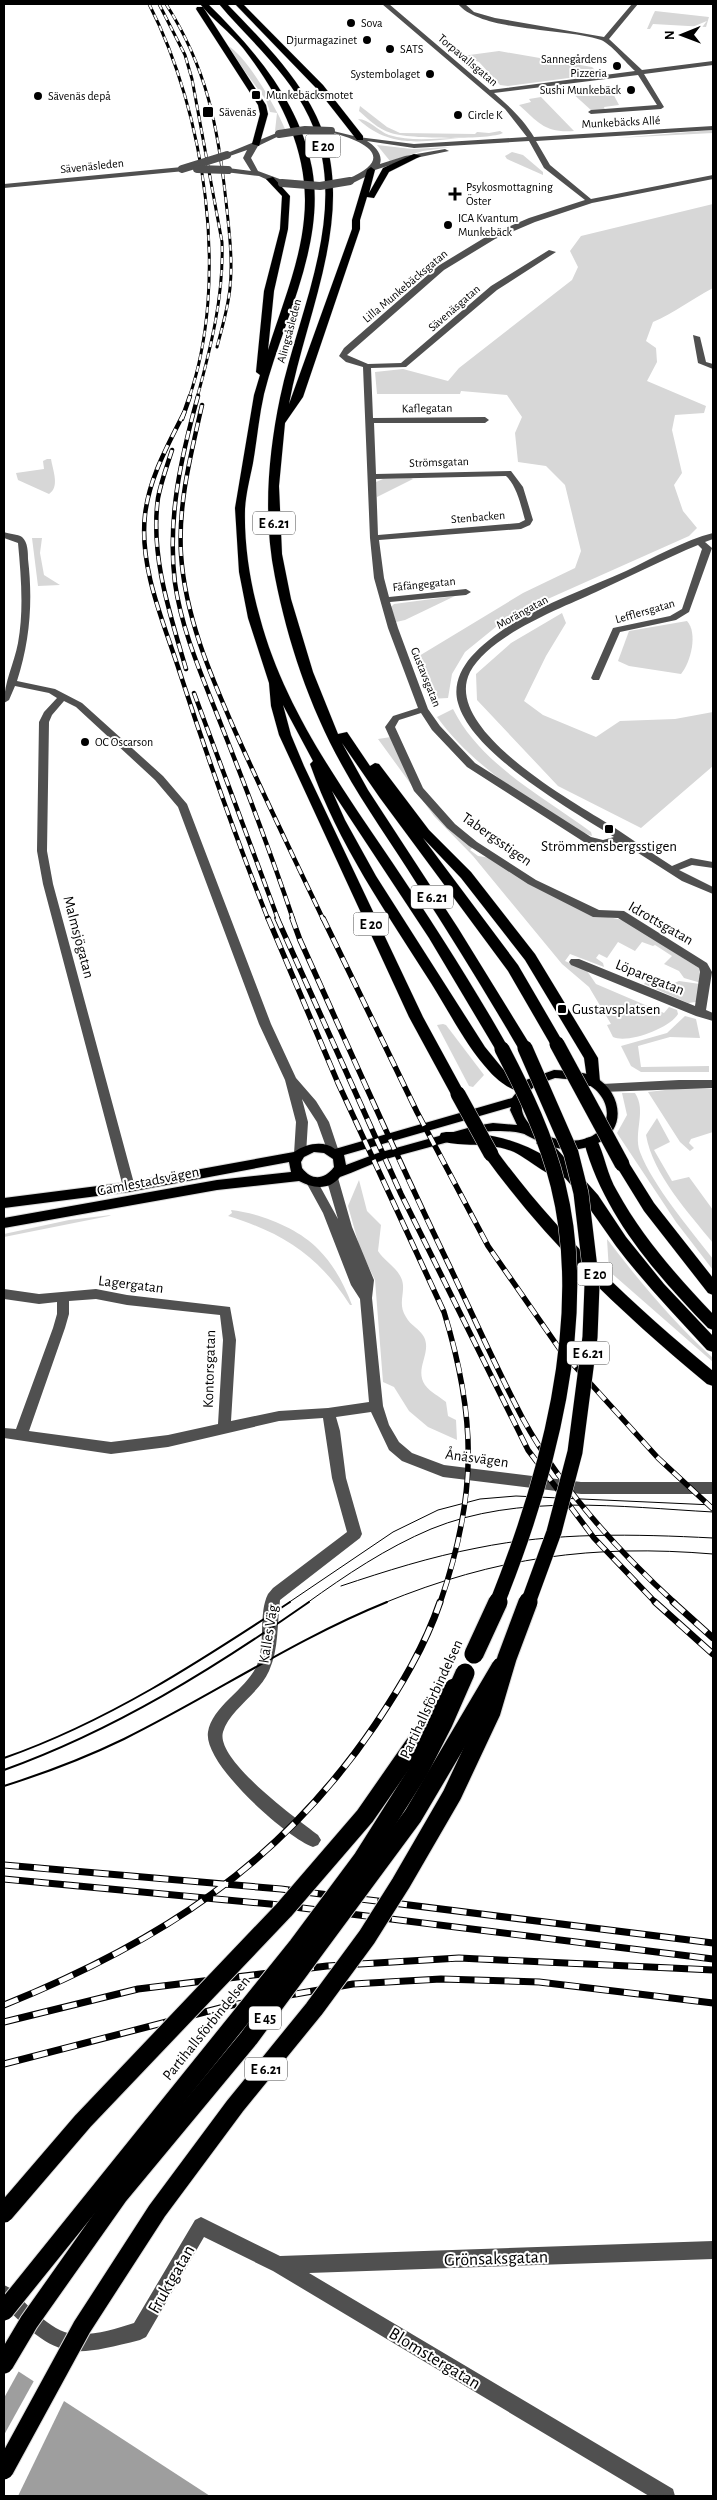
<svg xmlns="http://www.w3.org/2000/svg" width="717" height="2500" font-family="'Alegreya Sans',sans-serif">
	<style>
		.green { fill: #d7d7d7 }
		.water { fill: #9e9e9e }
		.pier { fill: #fff }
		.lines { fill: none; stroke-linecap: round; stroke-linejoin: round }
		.major-casing { stroke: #dbdbdb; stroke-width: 2 }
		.highway-casing { stroke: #dbdbdb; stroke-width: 1 }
		.minor { fill: #505050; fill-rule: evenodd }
		.major { fill: #000; fill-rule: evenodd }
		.highway { fill: #000; fill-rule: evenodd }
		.tram-far1 { stroke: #000; stroke-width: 1 }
		.tram { stroke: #000; stroke-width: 2 }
		.rail-far3-casing { stroke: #000; stroke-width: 3 }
		.rail-far2-casing { stroke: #000; stroke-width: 4.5 }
		.rail-far1-casing { stroke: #000; stroke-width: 5.5 }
		.rail-casing { stroke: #000; stroke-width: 7 }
		.rail-far3 { stroke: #fff; stroke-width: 2; stroke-dasharray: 6; stroke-linecap: butt }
		.rail-far2 { stroke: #fff; stroke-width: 3; stroke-dasharray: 9; stroke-linecap: butt }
		.rail-far1 { stroke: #fff; stroke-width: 4; stroke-dasharray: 11; stroke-linecap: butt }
		.rail { stroke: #fff; stroke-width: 5; stroke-dasharray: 15; stroke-linecap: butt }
		.highway-bridge-far1-casing { stroke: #dbdbdb; stroke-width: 16; stroke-linecap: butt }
		.highway-bridge-casing { stroke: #dbdbdb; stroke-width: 21; stroke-linecap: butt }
		.minor-bridge { stroke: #505050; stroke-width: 8 }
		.highway-bridge-far1 { stroke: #000; stroke-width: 15 }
		.highway-bridge { stroke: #000; stroke-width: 19 }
		.poi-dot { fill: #000; stroke: #fff; stroke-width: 2 }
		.labels { text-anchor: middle; stroke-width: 4; stroke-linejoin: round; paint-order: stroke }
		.far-poi-label { font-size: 12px; fill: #000; stroke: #fff; text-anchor: start }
		.far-street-label { font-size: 12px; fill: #000; stroke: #fff }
		.shield { fill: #fff; stroke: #4c4c4c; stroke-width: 1 }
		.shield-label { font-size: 14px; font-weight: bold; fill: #000 }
		.street-label { font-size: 15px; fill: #000; stroke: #fff }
		.poi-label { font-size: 15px; fill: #000; stroke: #fff }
		.near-street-label { font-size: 18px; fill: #000; stroke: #fff }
	</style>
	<rect width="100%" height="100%" fill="#fff"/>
	<g class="green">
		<polygon points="655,11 709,17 706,27 653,24 650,29 647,29 653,15 665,16 653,15"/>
		<path d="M228 46C246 55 277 109 285 129L275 131 277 113 270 112 266 100 227 47Z"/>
		<polygon points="499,51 592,67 599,74 508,86 500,85 479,62 462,56"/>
		<polygon points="609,86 619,105 604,107 605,110 592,111 570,91"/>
		<path d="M541 97 574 131C545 133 539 123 519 105L531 102 529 99Z"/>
		<path d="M360 106 387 127 400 133 475 134 477 132 489 133 500 131 503 133C491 140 406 139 391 133 378 129 368 119 359 111Z"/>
		<path d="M358 119C369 119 378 131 389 135 411 142 437 138 459 138 420 142 389 148 358 119Z"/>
		<polygon points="713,130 713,133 617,138"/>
		<polygon points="377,145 412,149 451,147 423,151 390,161"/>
		<polygon points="512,152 523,155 543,172 543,175 507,159 505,156"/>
		<path d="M713 204V288C692 299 674 313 653 322L646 341 656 348 657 362 647 381 706 406 704 413 675 415 672 430 682 473 674 485 683 511 697 528 689 536 532 606 497 626 465 652 452 674 448 698 429 699 419 656 523 593 575 568 581 551 565 485 546 466 518 462 515 433 522 417 507 395 461 391 460 394H377L375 372 403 369 448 381 459 368 572 280 578 267 570 251 581 236Z"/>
		<path d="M47 459H51C53 471 60 487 49 494L18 480 16 473 44 469 43 461Z"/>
		<polygon points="411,478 413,479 377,497 376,482 383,479"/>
		<polygon points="32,538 42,538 40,553 44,575 60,585 38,586"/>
		<polygon points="455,596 405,620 396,622 391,607 394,604"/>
		<polygon points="562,613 566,623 546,656 524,701 543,715 596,737 620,721 675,719 713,712 713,766 641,828 558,786 477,700 476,674 511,643"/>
		<path d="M687 621C698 633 691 662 681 674L629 666 618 661 629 631Z"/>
		<path d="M453 709C481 765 543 796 591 832L592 836C581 833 569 824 559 817 513 790 469 761 437 717Z"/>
		<path d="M391 737 414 785 473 847 470 850 478 856 491 858 598 915 623 920 699 968 701 983 684 978 679 971 664 964 672 956 655 945 653 946 642 942 635 951 618 942 607 958 599 954 596 958 603 963 604 967 570 954 565 961 587 971 596 984 664 1013 669 1007 677 1010 678 1014C670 1028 628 1044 613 1037L607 1025 611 1024 589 987 562 964 473 856 434 816 378 739Z"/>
		<polygon points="649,978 668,986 679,981 700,984 696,1002 688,1003 644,984"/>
		<polygon points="685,1016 696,1019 700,1038 670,1037 638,1046 641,1067 709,1066 709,1072 641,1072 631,1066 621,1046 667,1033"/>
		<polygon points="443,1024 446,1025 484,1075 473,1087 469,1086 437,1025"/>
		<polygon points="682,1088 713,1089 713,1132 691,1139 689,1143 694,1148 690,1151 680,1142 648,1092"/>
		<path d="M622 1093H635C647 1111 633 1132 640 1152 653 1186 690 1229 713 1259V1270L676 1222 617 1133 627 1115Z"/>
		<path d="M657 1118 670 1142 654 1150 672 1181 689 1177 713 1210V1243C689 1213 653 1175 646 1135Z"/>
		<path d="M359 1180 367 1211 381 1225 378 1251C385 1262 398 1268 402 1280 406 1293 397 1303 406 1317 410 1325 420 1329 424 1337 432 1353 414 1369 425 1385 431 1393 439 1396 446 1402L448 1416 456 1420 457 1440 428 1427 409 1411 394 1387 383 1382 375 1280 360 1249 348 1206Z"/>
		<path d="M231 1210C259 1213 298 1228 318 1249 334 1265 344 1284 352 1305H350C319 1256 283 1233 228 1216L232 1213Z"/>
		<polygon points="111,1215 109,1216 4,1237 4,1234 69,1220"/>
		<path d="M607 1239C639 1281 673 1322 713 1358V1362L609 1271Z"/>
	</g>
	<polygon class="water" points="4,2362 210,2496 4,2496"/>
	<g class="pier">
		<polygon points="4,2359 20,2369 4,2398"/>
		<polygon points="35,2379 65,2399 18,2496 4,2496 4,2435"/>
	</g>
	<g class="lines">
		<defs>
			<path id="major" d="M554 1070C568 1071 582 1071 595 1077 621 1091 628 1129 598 1143 570 1156 551 1148 526 1135 519 1131 501 1131 493 1131 478 1132 463 1138 448 1142 428 1148 406 1153 386 1159 370 1164 355 1172 340 1177 329 1191 312 1188 299 1181L217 1190 4 1228V1218L217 1180 291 1172 289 1162 129 1192 4 1208V1198L129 1182 294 1152C306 1144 323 1140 335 1149L512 1098 526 1080ZM555 1078C565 1079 576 1079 585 1083 604 1091 616 1116 598 1132 565 1159 493 1117 534 1087 539 1083 548 1081 555 1078ZM511 1107 510 1110 517 1125 493 1123 475 1126 378 1153 346 1165 344 1155ZM314 1152 324 1153 333 1159 334 1167C324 1180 312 1181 302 1168L301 1162 304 1157Z"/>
			<g id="highway">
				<path d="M200 4H208C254 49 300 103 312 168 326 245 282 322 264 394 259 416 257 440 253 463 250 478 246 493 245 509 244 545 250 583 260 618 284 708 340 785 392 862 433 923 473 985 509 1049L507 1052H497L429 938 332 791 345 820 376 876 485 1047 503 1069 529 1084 531 1088 529 1092C516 1095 498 1081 490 1072 466 1046 450 1013 431 983 386 912 338 844 310 764L313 761 283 705 291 735 304 766 423 1017 465 1094 458 1099 453 1098 409 1017 279 735 271 706 269 683 248 618 239 572 235 508 254 395 260 375 256 372 264 291 280 229 282 196 266 179 273 177 290 196 288 229 274 291 268 350C281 308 300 263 304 219 311 155 281 97 243 48 230 32 213 20 200 4Z"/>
				<path d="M219 4H227C256 34 286 64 307 99 367 196 307 305 289 404L352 229V220L367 170 371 167 375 170 369 193 383 168 414 154 421 156 389 172 374 198 367 197 360 220V229L303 397 285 423 279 486 282 554 291 599 313 672 338 734 347 732 370 766 375 763 379 764 429 830 471 872 535 954 598 1058 600 1082 598 1086H588L584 1058 525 960 461 878 423 838 518 965 564 1044 562 1047H552L508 971 380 798 342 743 368 790 458 928 532 1048 530 1051H520C487 995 453 939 417 884 393 845 365 807 343 767 310 708 288 643 275 577 263 518 268 456 280 398 299 308 352 208 309 117 288 72 250 41 219 4Z"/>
				<polygon points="235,4 243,4 323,85 363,136 363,140 357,140 317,89"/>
				<polygon points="197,7 203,7 266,105 268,114 259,146 252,144 260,114 258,105 196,9"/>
				<path d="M446 1132C484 1132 516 1138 548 1158L536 1143 538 1139H548L598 1195 626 1237 664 1284 713 1336V1352L707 1350C676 1316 644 1283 616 1246 599 1222 584 1199 565 1178 554 1182 527 1158 514 1152 488 1141 464 1148 441 1141L439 1137 441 1133Z"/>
				<path d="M591 1137 596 1138C605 1155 607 1175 617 1191 642 1237 677 1276 713 1314V1330L708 1328C656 1274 604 1216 584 1142L586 1138Z"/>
				<path d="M491 1149 496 1150C558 1235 633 1305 713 1371V1386L707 1384C625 1316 549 1245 486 1158L484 1154 486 1150Z"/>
				<polygon points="622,1159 627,1160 654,1203 713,1278 713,1295 708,1293 644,1211 615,1164 617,1160"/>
			</g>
		</defs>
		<use href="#major" class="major-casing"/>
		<use href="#highway" class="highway-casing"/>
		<g class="minor">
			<path d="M382 4H389L490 90 635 71C627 64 610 43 601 40 566 28 481 32 458 4H465L474 12 495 18 604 37 632 4H638L609 39 642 70 713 61V65L644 74 664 107 661 109 591 114 588 112 591 110 657 105 638 75 494 93C509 106 524 120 534 137L713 126V130L536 141 550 165 591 199 713 175V179L592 203 535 222 495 239 444 270 347 355 368 364 401 363 491 286 549 250 556 252 497 290 406 367 371 368 373 418 485 417 489 420 485 423H374L376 474 511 471 523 487 533 520 530 525 521 529 379 540 384 578 389 597 466 589 471 592 466 595 390 602 398 628 428 709 440 726 475 763 591 837 603 840 614 837C570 809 472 754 458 703 453 686 460 670 471 657 507 616 577 593 626 571 653 558 685 540 713 533V539L705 542 712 548 689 612 676 620 620 632 599 680H593L591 678 613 628 670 616 682 609 702 549 698 545 686 550C655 564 626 578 596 592 559 609 490 635 470 672 441 729 573 802 612 826 632 839 651 853 672 866L691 858 713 862V868L692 865 679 870 713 887V894L682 881 621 842 603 846 584 842 467 767 432 730 421 713 399 720 395 727 423 788 455 824 477 842 536 880 599 910 624 911 707 963 712 972 706 1010 713 1013V1021L696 1016 571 965 569 962 571 959H579L695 1006 700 972 699 968 618 918 593 917 528 884 469 846 447 828 414 791 385 727 393 716 418 708 388 628 374 578 370 538 363 367 346 362 339 356 344 348 438 266 489 235 529 218 585 200 544 168 529 141 414 148 367 141C375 146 383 154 380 164L405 156 445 149 449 151 406 160 375 170 369 175 353 183H347V179C400 157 362 140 329 132V130L358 137 414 144 527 137 505 109ZM506 476C517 486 521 506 525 520L519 523 378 535 376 479Z"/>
			<polygon points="279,132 281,133 281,135 258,146 251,158 258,171 285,181 285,185 279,185 259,176 225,172 225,168 228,168 251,171 243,158 247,150 227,157 223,155 225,154"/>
			<polygon points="182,167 186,169 185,171 4,188 4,184"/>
			<polygon points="693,335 700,337 706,362 713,364 713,369 698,363"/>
			<path d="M4 532C9 534 18 534 22 537 28 542 28 553 28 559 33 601 30 641 17 681L55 689 82 703 163 776 187 804 271 1024 296 1078 316 1101 329 1122 339 1152 337 1155H329L317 1122 302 1099 308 1122 306 1154 300 1158 294 1154 296 1122 285 1080 259 1024 178 807 155 780 76 707 64 701 52 715 49 722 47 851 53 884 135 1187 129 1192 123 1187 43 884 37 851 39 722 44 712 57 698 49 693 15 686 9 700 4 703C4 682 14 664 18 643 24 610 21 576 18 543L4 538Z"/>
			<polygon points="679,1080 713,1080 713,1088 602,1092 596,1088 602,1084"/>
			<path d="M332 1173 338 1178 352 1227 374 1280 372 1298 383 1406 389 1425 399 1442 412 1453 444 1465 581 1482H713V1494H581L443 1477 402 1461 389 1450 371 1412 336 1417 340 1431 346 1478 362 1534 360 1538 280 1600C277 1624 279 1649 269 1671 259 1694 229 1710 223 1732 215 1760 297 1819 318 1835L321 1840 318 1845 313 1847C286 1837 203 1764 208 1732 212 1706 247 1689 257 1665 266 1643 258 1614 268 1594L273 1588 347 1532 332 1478 323 1418 279 1421 168 1447 111 1454 4 1438V1428L16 1429 53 1328 57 1314V1302L39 1304 4 1299V1289L39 1294 96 1289 127 1295 230 1307 236 1340 231 1421 279 1411 328 1408 369 1402 360 1299 351 1285 323 1213 306 1182 308 1179H316L338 1219 326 1178ZM96 1299 127 1305 220 1315 223 1340 218 1424 168 1435 111 1442 29 1431 65 1328 69 1314V1301Z"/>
			<path d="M201 2217 280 2256 713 2241V2259L309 2273 673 2489 675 2496H649L273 2271 204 2237 146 2337 140 2340C69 2358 58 2359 4 2306V2285L10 2288C25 2302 51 2332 73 2334 93 2336 115 2329 134 2323L195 2220Z"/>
		</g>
		<use href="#major" class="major"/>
		<use href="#highway" class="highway"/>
		<g class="tram-far1">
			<path d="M341 1586C386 1571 430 1557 477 1548 555 1532 634 1534 713 1538"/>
			<polyline points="288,1603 393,1532 438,1510 480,1499 516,1496 713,1505"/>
			<path d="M307 1603C346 1575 386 1548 431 1529 519 1493 620 1507 713 1512"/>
			<path d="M384 1603C496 1557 593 1544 713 1554"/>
		</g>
		<g class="tram">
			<path d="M4 1758C107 1722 199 1662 290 1602"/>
			<path d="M4 1770C115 1730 213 1669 309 1602"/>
			<path d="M4 1786C45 1773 85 1758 124 1739 213 1695 295 1639 387 1602"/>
		</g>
		<defs>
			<g id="rail-far3">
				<path d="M149 4C205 113 230 280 189 398"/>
				<path d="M159 4 185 55 192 79 222 242C224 295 211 347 197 398"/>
				<path d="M166 4C207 68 218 127 226 201 229 230 233 259 230 288 228 308 222 328 217 347"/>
			</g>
			<g id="rail-far2">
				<path d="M198 396C181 457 167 519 175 583 182 633 204 680 222 727 247 790 271 854 293 919"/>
				<path d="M202 405C191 454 178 503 181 554 185 616 210 674 235 731 263 794 293 856 323 919"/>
				<path d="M184 413C168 445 149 478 145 515 139 568 164 623 180 673 207 756 236 838 268 919"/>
				<polyline points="182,419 190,396"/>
				<path d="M172 450C167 466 161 482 158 498 150 556 170 614 186 669"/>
				<polyline points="194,693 278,919"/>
			</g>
			<g id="rail-far1">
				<path d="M268 918 338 1083 444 1312C477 1419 477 1496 440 1603"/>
				<polyline points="277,918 401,1194 528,1450 594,1538 656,1603"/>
				<path d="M292 918 300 940C349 1048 396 1156 448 1263 473 1315 496 1368 523 1419 561 1488 617 1550 675 1603"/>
				<polyline points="323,918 417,1112 488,1246 561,1351 658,1458 713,1509"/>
			</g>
			<g id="rail">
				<polyline points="655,1602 713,1654"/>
				<polyline points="673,1602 713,1638"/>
				<polyline points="4,1865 281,1889 713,1943"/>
				<polyline points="4,1879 270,1904 713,1959"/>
				<path d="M4 2005C158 1943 280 1865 375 1725 401 1686 425 1646 440 1602"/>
				<polyline points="4,2022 138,1989 327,1966 459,1958 713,1970"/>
				<polyline points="4,2064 232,2005 353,1984 441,1979 539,1982 713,2003"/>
			</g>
		</defs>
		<use href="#rail-far3" class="rail-far3-casing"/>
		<use href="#rail-far2" class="rail-far2-casing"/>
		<use href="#rail-far1" class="rail-far1-casing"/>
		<use href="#rail" class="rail-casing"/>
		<use href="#rail-far3" class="rail-far3"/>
		<use href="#rail-far2" class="rail-far2"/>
		<use href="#rail-far1" class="rail-far1"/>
		<use href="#rail" class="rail"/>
		<defs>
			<g id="highway-bridge-far1">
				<polyline points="557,1044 622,1164"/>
				<polyline points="525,1048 571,1153 581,1193 592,1285 590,1337 575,1452 554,1532 528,1603"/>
				<polyline points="458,1094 491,1154"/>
				<path d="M497 1603C547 1478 592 1320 558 1185 546 1137 525 1093 502 1049"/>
			</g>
			<g id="highway-bridge">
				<polyline points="474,1654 498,1602"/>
				<polyline points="4,2213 83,2121 284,1910 365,1816 454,1688"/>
				<polyline points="4,2311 298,1946 362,1860 419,1770 443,1723 465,1673"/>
				<polyline points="4,2364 29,2322 118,2196 249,2038 413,1816 501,1667"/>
				<polyline points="4,2470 82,2327 157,2211 235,2106 314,2009 367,1937 401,1883 452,1795 491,1712 507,1658 528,1602"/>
			</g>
		</defs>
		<use href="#highway-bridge-far1" class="highway-bridge-far1-casing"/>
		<use href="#highway-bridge" class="highway-bridge-casing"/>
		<g class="minor-bridge">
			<polyline points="279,134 305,130 331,131"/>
			<polyline points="182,169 227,155"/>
			<polyline points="197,169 228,170"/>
			<polyline points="282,183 320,186 350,181"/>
		</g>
		<use href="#highway-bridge-far1" class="highway-bridge-far1"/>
		<use href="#highway-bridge" class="highway-bridge"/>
	</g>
	<g class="poi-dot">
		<circle cx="351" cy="23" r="5"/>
		<circle cx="367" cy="40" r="5"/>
		<circle cx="390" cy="49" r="5"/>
		<circle cx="617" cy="66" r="5"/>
		<circle cx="430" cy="74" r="5"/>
		<circle cx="631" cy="90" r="5"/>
		<rect x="251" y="90" width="10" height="10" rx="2.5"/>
		<circle cx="38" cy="96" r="5"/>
		<rect x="202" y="106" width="12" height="12" rx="2.5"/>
		<circle cx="458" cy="115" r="5"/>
		<path d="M452.5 186.5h5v5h5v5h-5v5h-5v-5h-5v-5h5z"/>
		<circle cx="448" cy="225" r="5"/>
		<circle cx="85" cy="742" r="5"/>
		<rect x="604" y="824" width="10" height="10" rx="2.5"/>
		<rect x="557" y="1004" width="10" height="10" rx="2.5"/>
	</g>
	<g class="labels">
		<g class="far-poi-label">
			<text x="361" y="27">Sova</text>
			<text x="357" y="44" text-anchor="end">Djurmagazinet</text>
			<text x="400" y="53">SATS</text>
			<text x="607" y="63" text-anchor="end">Sannegårdens<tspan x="607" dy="14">Pizzeria</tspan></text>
			<text x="420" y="78" text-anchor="end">Systembolaget</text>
			<text x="621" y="94" text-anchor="end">Sushi Munkebäck</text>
			<text x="266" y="99">Munkebäcksmotet</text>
			<text x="48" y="100">Sävenäs depå</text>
			<text x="219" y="116">Sävenäs</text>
			<text x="468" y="119">Circle K</text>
			<text x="466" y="191">Psykosmottagning<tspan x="466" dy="14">Öster</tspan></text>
			<text x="458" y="222">ICA Kvantum<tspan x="458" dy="14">Munkebäck</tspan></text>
			<text x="95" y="746">OC Oscarson</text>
		</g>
		<g class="far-street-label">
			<text transform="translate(468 60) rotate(40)" y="4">Torpavallsgatan</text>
			<text transform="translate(621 122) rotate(-3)" y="4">Munkebäcks Allé</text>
			<text transform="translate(92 166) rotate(-6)" y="4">Sävenäsleden</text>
			<text transform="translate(405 286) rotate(-40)" y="4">Lilla Munkebäcksgatan</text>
			<text transform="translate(454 308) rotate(-41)" y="4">Sävenäsgatan</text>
			<text transform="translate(289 331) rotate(-75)" y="4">Alingsåsleden</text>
			<text transform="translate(427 408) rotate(-1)" y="4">Kaflegatan</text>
			<text transform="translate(439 462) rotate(-2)" y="4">Strömsgatan</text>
			<text transform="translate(478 517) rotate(-5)" y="4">Stenbacken</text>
			<text transform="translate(424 584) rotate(-6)" y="4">Fåfängegatan</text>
			<text transform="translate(645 611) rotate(-16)" y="4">Lefflersgatan</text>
			<text transform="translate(522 612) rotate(-29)" y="4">Morängatan</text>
			<text transform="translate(426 677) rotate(68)" y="4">Gustavsgatan</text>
		</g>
		<g class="shield">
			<rect x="305.5" y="134.5" width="35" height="23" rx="4"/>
			<rect x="253" y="511.5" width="42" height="23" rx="4"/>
			<rect x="411" y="885.5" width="42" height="23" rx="4"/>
			<rect x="353.5" y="912.5" width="35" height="23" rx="4"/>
			<rect x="577.5" y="1262.5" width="35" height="23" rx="4"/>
			<rect x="567" y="1341.5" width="42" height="23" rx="4"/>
			<rect x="249" y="2006.5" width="32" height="23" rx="4"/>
			<rect x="245" y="2057.5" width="42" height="23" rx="4"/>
		</g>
		<g class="shield-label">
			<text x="323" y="151">E 20</text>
			<text x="274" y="528">E 6.21</text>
			<text x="432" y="902">E 6.21</text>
			<text x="371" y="929">E 20</text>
			<text x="595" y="1279">E 20</text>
			<text x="588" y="1358">E 6.21</text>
			<text x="265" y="2023">E 45</text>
			<text x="266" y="2074">E 6.21</text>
		</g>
		<g class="street-label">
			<text transform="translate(497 839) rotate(35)" y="5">Tabergsstigen</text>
			<text transform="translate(661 923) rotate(30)" y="5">Idrottsgatan</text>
			<text transform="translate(79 937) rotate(75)" y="5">Malmsjögatan</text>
			<text transform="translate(650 977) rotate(22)" y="5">Löparegatan</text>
			<text transform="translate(148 1181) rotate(-11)" y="5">Gamlestadsvägen</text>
			<text transform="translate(131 1284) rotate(7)" y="5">Lagergatan</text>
			<text transform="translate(209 1369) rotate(-88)" y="5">Kontorsgatan</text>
			<text transform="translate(477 1458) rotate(8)" y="5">Ånäsvägen</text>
			<text transform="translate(268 1634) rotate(-81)" y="5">Kalles Väg</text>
			<text transform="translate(431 1699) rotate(-65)" y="5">Partihallsförbindelsen</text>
			<text transform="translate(206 2028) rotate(-51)" y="5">Partihallsförbindelsen</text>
		</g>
		<g class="poi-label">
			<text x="609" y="851">Strömmensbergsstigen</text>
			<text x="572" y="1014" text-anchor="start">Gustavsplatsen</text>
		</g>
		<g class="near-street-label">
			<text transform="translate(496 2258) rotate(-2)" y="6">Grönsaksgatan</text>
			<text transform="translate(171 2279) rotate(-60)" y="6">Fruktgatan</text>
			<text transform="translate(435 2358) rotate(31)" y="6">Blomstergatan</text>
		</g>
	</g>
	<rect width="717" height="2500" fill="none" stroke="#000000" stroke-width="10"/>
	<g transform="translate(682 35) rotate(269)" stroke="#ffffff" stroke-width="4" paint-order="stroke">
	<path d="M0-4L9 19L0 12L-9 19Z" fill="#000000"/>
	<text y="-8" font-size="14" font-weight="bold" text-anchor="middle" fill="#000000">N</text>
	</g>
</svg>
